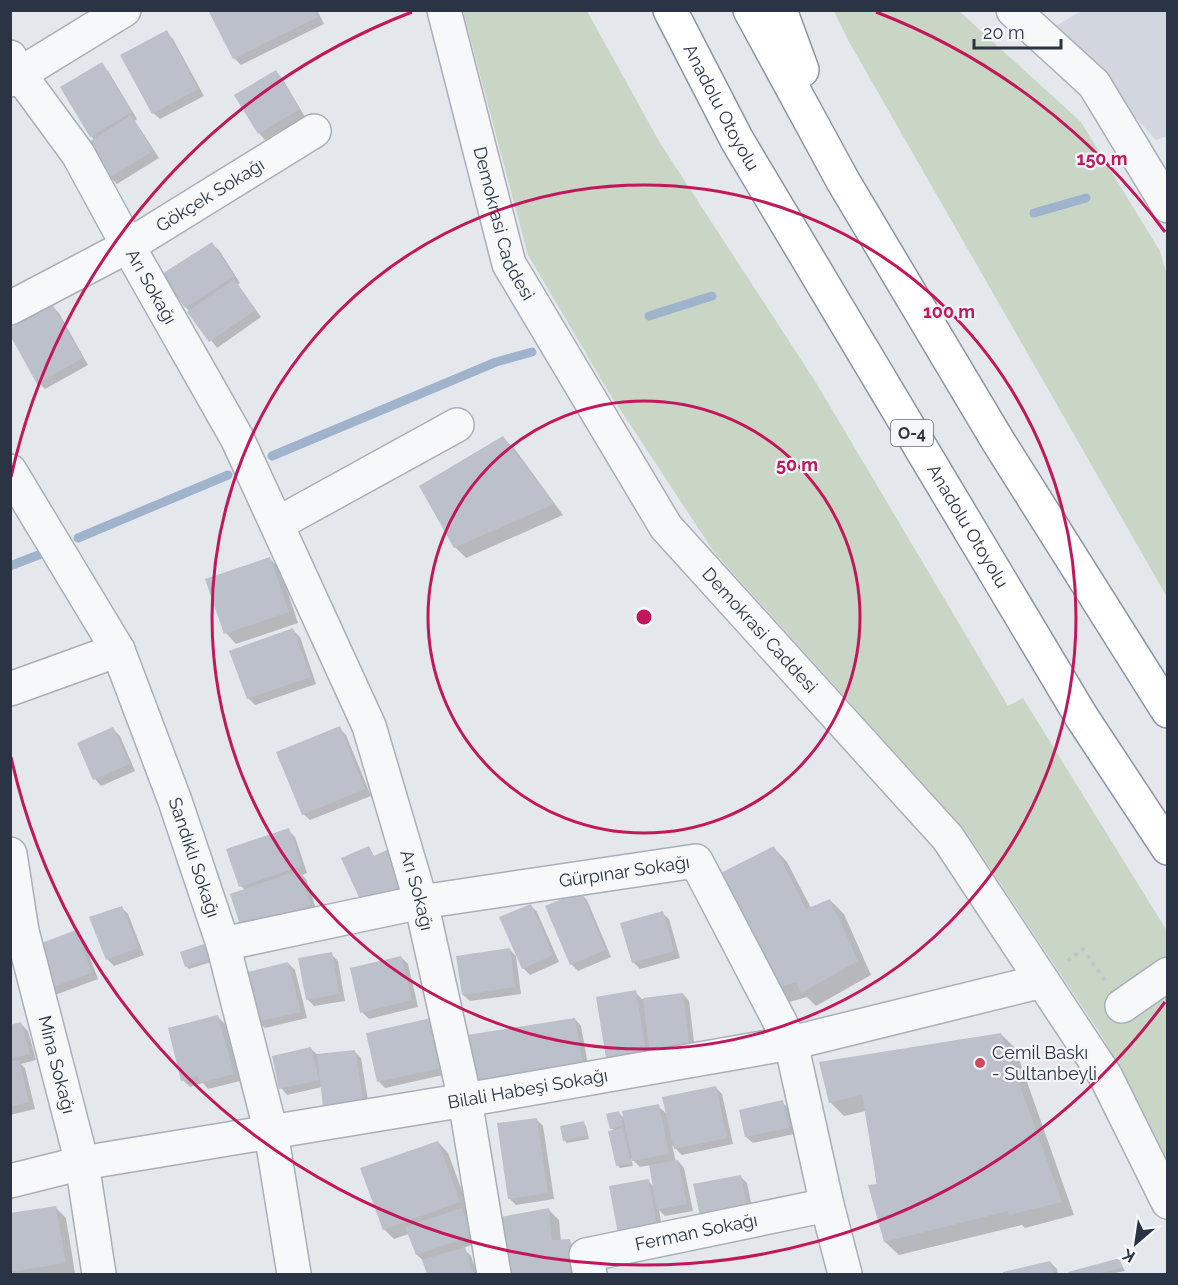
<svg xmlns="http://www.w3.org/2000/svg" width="1178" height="1285" font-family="Raleway,sans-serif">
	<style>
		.built { fill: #d2d6de }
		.green { fill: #c9d6c5 }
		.shadow { fill: #0003 }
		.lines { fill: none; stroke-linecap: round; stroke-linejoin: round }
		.stream { stroke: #9fb4cc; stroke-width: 9 }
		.building { fill: #bbc0ca }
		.minor-casing { stroke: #a9aeb7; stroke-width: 36 }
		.highway-casing { stroke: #8b94a3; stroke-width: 36 }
		.path { stroke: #c2c5cb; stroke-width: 4; stroke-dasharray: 4.5 4.5; stroke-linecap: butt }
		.minor { stroke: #f7f8fa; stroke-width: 33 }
		.highway { stroke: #fff; stroke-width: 33 }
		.ring { fill: none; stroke: #c2185b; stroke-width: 3 }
		.poi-dot { fill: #d1495b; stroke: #f4f6f9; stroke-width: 2 }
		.labels { text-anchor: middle; stroke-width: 4.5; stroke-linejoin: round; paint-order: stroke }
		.shield { fill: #f4f6f9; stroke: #676e7b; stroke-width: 1.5 }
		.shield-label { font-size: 16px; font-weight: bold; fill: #2b3445 }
		.street-label { font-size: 18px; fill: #2b3445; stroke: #f4f6f9 }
		.poi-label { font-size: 18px; fill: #2b3445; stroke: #f4f6f9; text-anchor: start }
		.centre { fill: #c2185b; stroke: #f4f6f9; stroke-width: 3 }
		.ring-label { font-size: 18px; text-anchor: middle; font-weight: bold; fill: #c2185b; stroke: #f4f6f9; stroke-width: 4.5; stroke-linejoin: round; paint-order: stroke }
	</style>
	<rect width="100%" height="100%" fill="#e4e7ec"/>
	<polygon class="built" points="1081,11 1167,11 1167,136 1156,140 1054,27"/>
	<g class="green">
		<polygon points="463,11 587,11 660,143 815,381 1008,706 1023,698 1167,931 1167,1161 1102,1036 964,829 714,552 608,391 528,255"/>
		<polygon points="834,11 959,11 1081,122 1160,251 1168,279 1167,597 848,40"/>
	</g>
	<g class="shadow">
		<polygon points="210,10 317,10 324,24 241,65 234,58"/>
		<polygon points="166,32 173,39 204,96 160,119 153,113"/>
		<polygon points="101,64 108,71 137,119 135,121 159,158 117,184 110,177 89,143 94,140 91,136"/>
		<polygon points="276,72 282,78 305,117 265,140 259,133"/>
		<polygon points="212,244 219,250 240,283 238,285 261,317 217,348 186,307"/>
		<polygon points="52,306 59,313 88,365 45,389 39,383"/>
		<polygon points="503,438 514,448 563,515 466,558 455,547"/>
		<polygon points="269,558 280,569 298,623 236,644 226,633"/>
		<polygon points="293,630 300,637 316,684 255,705 248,698"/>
		<polygon points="339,728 346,735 371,796 310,820 303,814"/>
		<polygon points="113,729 120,736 135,771 101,786 95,779"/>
		<polygon points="288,830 295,837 307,873 302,875 306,879 317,911 249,934 245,890 241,886"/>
		<polygon points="774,848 787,862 811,908 830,900 844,914 871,975 816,1006 807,997 786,1003 772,989"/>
		<polygon points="580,893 587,900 611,957 578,971 571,964"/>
		<polygon points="530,905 537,912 559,962 530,975 523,968"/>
		<polygon points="121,907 128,914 144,955 114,966 107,959"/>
		<polygon points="662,913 669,919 680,958 640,969 633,962"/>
		<polygon points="76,932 83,939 98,979 55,995 49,988"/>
		<polygon points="204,945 207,948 211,962 189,969 186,966"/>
		<polygon points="509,949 516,956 521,994 470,1001 463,995"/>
		<polygon points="331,954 338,961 345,1001 314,1006 307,999"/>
		<polygon points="401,957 408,964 418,1007 369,1019 362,1012"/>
		<polygon points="288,963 295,970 307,1018 265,1028 258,1022"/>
		<polygon points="635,992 642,999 683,994 689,1001 696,1058 614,1064 608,1057"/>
		<polygon points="218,1017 225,1024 240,1081 208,1089 203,1083 190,1087 183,1080"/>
		<polygon points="434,1019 452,1073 385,1088 379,1082"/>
		<polygon points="575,1019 581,1026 590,1076 469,1037"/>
		<polygon points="21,1024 28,1031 36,1060 21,1064 25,1068 35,1109 10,1115 10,1027"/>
		<polygon points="1001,1034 1015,1048 1074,1215 1025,1228 1022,1225 899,1255 885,1242 866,1111 844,1116 830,1102"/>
		<polygon points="311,1049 318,1055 354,1051 361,1058 369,1106 331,1113 322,1087 287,1095 281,1088"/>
		<polygon points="716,1088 722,1094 733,1144 682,1155 672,1145 676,1162 678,1161 684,1168 693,1211 665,1216 659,1210 663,1233 626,1240 648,1181 654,1187 651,1165 640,1167 631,1158 633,1166 620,1168 617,1165 615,1131 611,1128 618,1112 625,1119 658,1106 668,1115"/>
		<polygon points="782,1102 789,1109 794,1134 753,1143 746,1137"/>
		<polygon points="536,1119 543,1126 554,1199 516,1205 509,1198"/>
		<polygon points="583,1123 586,1126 589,1139 567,1143 564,1140"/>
		<polygon points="438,1142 448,1153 470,1212 466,1214 478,1243 463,1248 471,1256 477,1274 428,1274 424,1261 417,1255 409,1234 394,1239 384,1229"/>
		<polygon points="740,1176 747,1183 753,1212 701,1215"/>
		<polygon points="56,1208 66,1218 75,1273 10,1274 10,1215"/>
		<polygon points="549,1210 559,1220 561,1241 569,1241 579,1251 583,1274 508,1274"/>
		<polygon points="1119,1260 1125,1271 1110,1274 1070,1274 1070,1273"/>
		<polygon points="1050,1262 1057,1269 1058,1274 1005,1274"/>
	</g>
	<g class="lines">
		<g class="stream">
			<polyline points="1034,213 1086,198"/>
			<polyline points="649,316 712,296"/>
			<polyline points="272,456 496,362 532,352"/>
			<polyline points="78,538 228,475"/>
			<polyline points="10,566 41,554"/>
		</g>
	</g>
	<g class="building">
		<polygon points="208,10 315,10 318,17 233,59"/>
		<polygon points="167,30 198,89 152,114 120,55"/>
		<polygon points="102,62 132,112 90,137 60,87"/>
		<polygon points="276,70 300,109 258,134 234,95"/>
		<polygon points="131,115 153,151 109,178 87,143"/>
		<polygon points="212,242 234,276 185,308 162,274"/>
		<polygon points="234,279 256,310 209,342 187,312"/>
		<polygon points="52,304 83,358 37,384 10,335 10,328"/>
		<polygon points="503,436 554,504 454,548 419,486"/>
		<polygon points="270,557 289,612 224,634 205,579"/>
		<polygon points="293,628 311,677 247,699 229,651"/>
		<polygon points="340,726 365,789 302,815 276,752"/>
		<polygon points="113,727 130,764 93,780 77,743"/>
		<polygon points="289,828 302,866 239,887 226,849"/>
		<polygon points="369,846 374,856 391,848 408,887 363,906 341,858"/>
		<polygon points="774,846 806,909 830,899 858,961 801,993 796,982 771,990 711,878"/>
		<polygon points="299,870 311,905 241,928 230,894"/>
		<polygon points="581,891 606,950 570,965 545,906"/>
		<polygon points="531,904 553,955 522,969 499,917"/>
		<polygon points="122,906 138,948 106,960 89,917"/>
		<polygon points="663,911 674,951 632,963 620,923"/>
		<polygon points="76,930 92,973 47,989 31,947"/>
		<polygon points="204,944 209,960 185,967 180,952"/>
		<polygon points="510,948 515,987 462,995 456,956"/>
		<polygon points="332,952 339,994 306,1000 298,958"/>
		<polygon points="401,956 412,1000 360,1013 350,968"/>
		<polygon points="288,962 301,1012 257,1022 244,973"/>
		<polygon points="636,990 646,1052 606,1058 596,997"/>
		<polygon points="683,993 690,1051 650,1056 643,998"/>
		<polygon points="218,1015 234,1074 200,1083 198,1076 181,1081 168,1028"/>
		<polygon points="435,1017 446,1067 377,1082 366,1033"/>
		<polygon points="575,1018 584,1070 476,1087 467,1035"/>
		<polygon points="21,1022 30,1054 10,1059 10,1025"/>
		<polygon points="1001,1033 1062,1202 1009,1215 1008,1211 884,1242 868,1185 877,1184 862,1095 829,1103 819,1062"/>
		<polygon points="311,1047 319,1080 279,1089 272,1056"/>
		<polygon points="355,1050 363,1099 323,1107 317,1054"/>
		<polygon points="19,1060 29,1102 10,1107 10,1062"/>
		<polygon points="716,1086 727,1138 674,1149 662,1097"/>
		<polygon points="783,1100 789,1128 745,1137 739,1110"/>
		<polygon points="659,1104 669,1154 632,1161 622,1111"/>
		<polygon points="619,1111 623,1125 610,1129 606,1114"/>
		<polygon points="537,1118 548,1193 508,1199 497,1123"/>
		<polygon points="584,1121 587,1136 563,1141 560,1126"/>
		<polygon points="623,1128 631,1163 616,1166 608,1131"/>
		<polygon points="438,1141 460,1202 383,1230 360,1168"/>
		<polygon points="678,1160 687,1204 657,1210 649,1165"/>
		<polygon points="741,1175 747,1206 700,1216 693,1184"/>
		<polygon points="649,1179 657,1227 618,1234 609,1186"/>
		<polygon points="56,1206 66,1263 10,1272 10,1213"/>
		<polygon points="462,1208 472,1236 416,1255 405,1227"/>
		<polygon points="549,1208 552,1240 570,1239 575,1274 506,1274 495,1218"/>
		<polygon points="465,1247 473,1274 427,1274 422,1260"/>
		<polygon points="1120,1258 1122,1268 1097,1274 1069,1274 1068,1272"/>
		<polygon points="1050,1261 1054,1274 1003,1274 1003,1272"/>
	</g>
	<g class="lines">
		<defs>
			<g id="minor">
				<path id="s1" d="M444 10 509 264 666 527 948 838 1106 1077 1168 1202"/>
				<polyline points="1013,10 1094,84 1168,206"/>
				<path id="s2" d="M10 57 20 75 78 154 128 246 237 438 369 726 421 902 465 1100 494 1274"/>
				<polyline points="10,80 124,10"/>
				<path id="s3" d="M10 308 128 246 314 131"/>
				<path id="s4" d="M10 471 118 650 175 801 223 944 271 1132 294 1274"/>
				<polyline points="277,524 457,425"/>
				<polyline points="10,689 118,650"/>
				<path id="s5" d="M10 854 22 931 82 1163 99 1274"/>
				<path id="s6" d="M223 944 421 902 696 861 791 1043 827 1205 845 1274"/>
				<polyline points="1122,1006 1168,974"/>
				<path id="s7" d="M10 1181 82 1163 465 1100 791 1043 1042 981"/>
				<path id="s8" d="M590 1274 586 1255 827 1205"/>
			</g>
			<g id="highway">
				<path id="s9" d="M670 10 737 140 1081 716 1168 848"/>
				<polyline points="750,10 843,181 998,441 1168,711"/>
				<polyline points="780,10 802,70"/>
			</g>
		</defs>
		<use href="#minor" class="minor-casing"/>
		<use href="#highway" class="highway-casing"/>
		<polyline class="path" points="1067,961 1083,949 1105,980"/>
		<use href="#minor" class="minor"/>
		<use href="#highway" class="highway"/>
	</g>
	<g class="ring">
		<circle cx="644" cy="617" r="216"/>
		<circle cx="644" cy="617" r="432"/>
		<path d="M1165 1002A648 648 0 0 1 11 757M11 477A648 648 0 0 1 412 12M876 12A648 648 0 0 1 1165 232"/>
	</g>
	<circle class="poi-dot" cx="980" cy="1063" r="6"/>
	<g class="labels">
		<rect class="shield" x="891" y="420" width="42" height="26" rx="4.5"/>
		<g class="shield-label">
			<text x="912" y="439">O-4</text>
		</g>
		<g class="street-label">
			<text dy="6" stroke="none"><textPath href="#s9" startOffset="110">Anadolu Otoyolu</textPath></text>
			<text dy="6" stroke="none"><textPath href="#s3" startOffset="230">Gökçek Sokağı</textPath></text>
			<text dy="6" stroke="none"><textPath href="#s1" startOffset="222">Demokrasi Caddesi</textPath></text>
			<text dy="6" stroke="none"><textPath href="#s2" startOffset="270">Arı Sokağı</textPath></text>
			<text dy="6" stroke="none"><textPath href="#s9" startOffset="596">Anadolu Otoyolu</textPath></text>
			<text dy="6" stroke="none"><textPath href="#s1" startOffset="708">Demokrasi Caddesi</textPath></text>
			<text dy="6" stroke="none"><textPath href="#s4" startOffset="430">Sandıklı Sokağı</textPath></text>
			<text dy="6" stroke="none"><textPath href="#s6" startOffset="408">Gürpınar Sokağı</textPath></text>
			<text dy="6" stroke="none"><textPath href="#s2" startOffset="932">Arı Sokağı</textPath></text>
			<text dy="6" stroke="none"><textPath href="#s5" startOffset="216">Mina Sokağı</textPath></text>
			<text dy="6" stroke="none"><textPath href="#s7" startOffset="526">Bilali Habeşi Sokağı</textPath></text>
			<text dy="6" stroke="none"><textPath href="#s8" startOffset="132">Ferman Sokağı</textPath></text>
		</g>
		<g class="poi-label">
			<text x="992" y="1059">Cemil Baskı<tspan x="992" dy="21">- Sultanbeyli</tspan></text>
		</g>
	</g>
	<circle cx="644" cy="617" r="9" class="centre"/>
	<g class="ring-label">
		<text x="1102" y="165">150 m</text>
		<text x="949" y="318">100 m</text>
		<text x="797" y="471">50 m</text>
	</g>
	<rect width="1178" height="1285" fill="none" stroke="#2b3445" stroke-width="24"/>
	<g transform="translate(1136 1243) rotate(209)" stroke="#f4f6f9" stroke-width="4.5" paint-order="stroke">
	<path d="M0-4.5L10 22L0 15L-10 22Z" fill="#2b3445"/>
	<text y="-9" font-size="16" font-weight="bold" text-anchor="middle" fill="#2b3445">K</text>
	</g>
	<path d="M974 39v9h87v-9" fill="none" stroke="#2b3445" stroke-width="3"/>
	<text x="983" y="39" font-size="18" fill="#2b3445" stroke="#f4f6f9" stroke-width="4.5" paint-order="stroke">20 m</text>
</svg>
